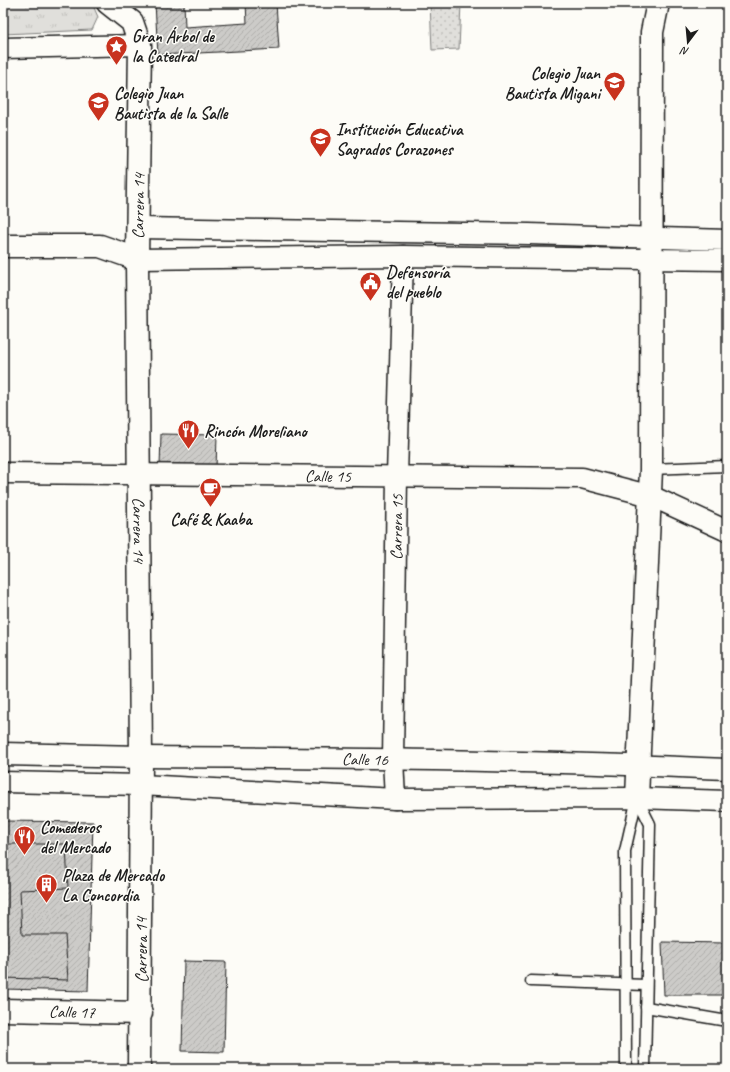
<svg xmlns="http://www.w3.org/2000/svg" width="730" height="1072" font-family="Caveat,sans-serif">
	<style>
		.grass { fill: url(#grass-dots); stroke: #7e7e7c }
		.park { fill: url(#park-tufts); stroke: #7e7e7c }
		.building { fill: url(#building-hatch); stroke: #1c1c1c }
		.lines { fill: none; stroke-linecap: round; stroke-linejoin: round }
		.lane-casing { stroke: #1c1c1c; stroke-width: 13 }
		.street-casing { stroke: #1c1c1c; stroke-width: 23 }
		.secondary-casing { stroke: #1c1c1c; stroke-width: 25 }
		.lane { stroke: #fdfcf7; stroke-width: 10 }
		.street { stroke: #fdfcf7; stroke-width: 20 }
		.secondary { stroke: #fdfcf7; stroke-width: 22 }
		.labels { text-anchor: middle; stroke-width: 3; stroke-linejoin: round; paint-order: stroke }
		.poi-label { font-size: 17px; font-weight: bold; fill: #1c1c1c; stroke: #fdfcf7; text-anchor: start }
		.street-label { font-size: 17px; fill: #1c1c1c; stroke: #fdfcf7 }
	</style>
	<defs>
		<pattern id="grass-dots" width="8" height="8" patternUnits="userSpaceOnUse"><rect width="8" height="8" fill="#e0dfdb"/><path d="M2 2h.1M6 6h.1" fill="none" stroke="#c0bfbb" stroke-width="1.8" stroke-linecap="round"/></pattern>
		<pattern id="park-tufts" width="24" height="20" patternUnits="userSpaceOnUse"><rect width="24" height="20" fill="#e0dfdb"/><path d="M3 7l-1-3M5 7V3M7 7l1-3M15 17l-1-3M17 17v-4M19 17l1-3" fill="none" stroke="#c0bfbb"/></pattern>
		<pattern id="building-hatch" width="6" height="6" patternUnits="userSpaceOnUse"><rect width="6" height="6" fill="#cccbc8"/><path d="M-1 1l2-2M0 6l6-6M5 7l2-2" fill="none" stroke="#afaeab"/></pattern>
	</defs>
	<rect width="100%" height="100%" fill="#fdfcf7"/>
	<filter id="ink" filterUnits="userSpaceOnUse"><feTurbulence type="fractalNoise" baseFrequency=".025" numOctaves="2"/><feDisplacementMap in="SourceGraphic" scale="8" xChannelSelector="R" yChannelSelector="G"/><feConvolveMatrix kernelMatrix="1 2 1 2 8 2 1 2 1" color-interpolation-filters="sRGB"/></filter>
	<g filter="url(#ink)">
		<polygon class="grass" points="430,3 461,3 459,49 432,50"/>
		<polygon class="park" points="3,3 92,3 98,17 92,30 3,34"/>
		<g class="building">
			<polygon points="155,3 184,3 185,27 247,23 246,3 276,3 279,49 158,55"/>
			<polygon points="161,434 217,435 216,469 160,467"/>
			<polygon points="3,821 93,822 88,991 3,989"/>
			<polygon points="3,844 66,844 68,888 20,890 22,935 65,935 68,980 3,978"/>
			<polygon points="662,942 727,943 727,995 664,995"/>
			<polygon points="184,961 226,962 224,1052 182,1051"/>
		</g>
		<g class="lines">
			<defs>
				<g id="lane">
					<polyline points="651,469 727,466"/>
					<polyline points="637,798 650,824 645,1069"/>
					<polyline points="531,981 646,985"/>
					<polyline points="646,1007 727,1021"/>
					<polyline points="626,1069 625,851 637,798"/>
				</g>
				<g id="street">
					<polyline points="3,48 140,45"/>
					<polyline points="138,228 529,234 727,240"/>
					<polyline points="137,259 403,256 727,260"/>
					<path id="s1" d="M3 473 582 478 651 496 727 531"/>
					<path id="s2" d="M141 757C336 758 532 760 727 769"/>
					<polyline points="3,782 141,785 395,799 637,798 727,801"/>
					<path id="s3" d="M395 799 393 759 397 477 403 256"/>
				</g>
				<g id="secondary">
					<path id="s4" d="M108 3 132 22 140 45 137 259 141 757 139 1069"/>
					<polyline points="3,246 100,246 137,259"/>
					<polyline points="3,754 141,757"/>
					<polyline points="637,798 651,469 652,32 658,3"/>
					<path id="s5" d="M3 1010 141 1013"/>
				</g>
			</defs>
			<use href="#lane" class="lane-casing"/>
			<use href="#street" class="street-casing"/>
			<use href="#secondary" class="secondary-casing"/>
			<use href="#lane" class="lane"/>
			<use href="#street" class="street"/>
			<use href="#secondary" class="secondary"/>
		</g>
	</g>
	<defs>
		<symbol id="sight-pin" viewBox="-11 -11 22 30"><path d="M0 17L-7.5 6A9.5 9.5 0 1 1 7.5 6Z" fill="#c8321e" stroke="#fdfcf7"/><path d="M0-6L1.8-2.2L6-1.7L2.9 1.2L3.7 5.4L0 3.3L-3.7 5.4L-2.9 1.2L-6-1.7L-1.8-2.2Z" fill="#fff"/></symbol>
		<symbol id="school-pin" viewBox="-11 -11 22 30"><path d="M0 17L-7.5 6A9.5 9.5 0 1 1 7.5 6Z" fill="#c8321e" stroke="#fdfcf7"/><path d="M0-5L7-2L0 1L-7-2ZM-4 1L0 2.5L4 1V4Q0 6-4 4Z" fill="#fff"/></symbol>
		<symbol id="civic-pin" viewBox="-11 -11 22 30"><path d="M0 17L-7.5 6A9.5 9.5 0 1 1 7.5 6Z" fill="#c8321e" stroke="#fdfcf7"/><path d="M-.6-6.5H3V-4.5H.6V-3L4-1V1h2V6H-6V1h2V-1L-.6-3ZM-1.2 2.5V6h2.4V2.5Z" fill="#fff"/></symbol>
		<symbol id="restaurant-pin" viewBox="-11 -11 22 30"><path d="M0 17L-7.5 6A9.5 9.5 0 1 1 7.5 6Z" fill="#c8321e" stroke="#fdfcf7"/><path d="M-5-6h1v4h1v-4h1v4h1v-4h1v5L-1.5 .5V6h-2V.5L-5-1ZM5-6V6H3V1.5H1.5Q1.5-4 5-6Z" fill="#fff"/></symbol>
		<symbol id="cafe-pin" viewBox="-11 -11 22 30"><path d="M0 17L-7.5 6A9.5 9.5 0 1 1 7.5 6Z" fill="#c8321e" stroke="#fdfcf7"/><path d="M-5.5-4.5H6V0H3Q3 3.5 0 3.5H-2.5Q-5.5 3.5-5.5 0ZM3-3.2v2h1.7v-2ZM-6 4.5H4V6H-6Z" fill="#fff"/></symbol>
		<symbol id="building-pin" viewBox="-11 -11 22 30"><path d="M0 17L-7.5 6A9.5 9.5 0 1 1 7.5 6Z" fill="#c8321e" stroke="#fdfcf7"/><path d="M-4-6H4V6H1V3H-1V6H-4ZM-2.5-4.3h1.7v1.8h-1.7ZM.8-4.3h1.7v1.8H.8ZM-2.5-1h1.7V.8h-1.7ZM.8-1h1.7V.8H.8Z" fill="#fff"/></symbol>
	</defs>
	<g fill-rule="evenodd">
		<use href="#sight-pin" x="104" y="34" width="25" height="34"/>
		<use href="#school-pin" x="602" y="70" width="25" height="34"/>
		<use href="#school-pin" x="86" y="90" width="25" height="34"/>
		<use href="#school-pin" x="308" y="126" width="25" height="34"/>
		<use href="#civic-pin" x="358" y="270" width="25" height="34"/>
		<use href="#restaurant-pin" x="176" y="418" width="25" height="34"/>
		<use href="#cafe-pin" x="198" y="476" width="25" height="34"/>
		<use href="#restaurant-pin" x="12" y="824" width="25" height="34"/>
		<use href="#building-pin" x="34" y="872" width="25" height="34"/>
	</g>
	<g class="labels">
		<g class="poi-label">
			<text x="132" y="42">Gran Árbol de<tspan x="132" dy="20">la Catedral</tspan></text>
			<text x="600" y="79" text-anchor="end">Colegio Juan<tspan x="600" dy="20">Bautista Migani</tspan></text>
			<text x="114" y="99">Colegio Juan<tspan x="114" dy="20">Bautista de la Salle</tspan></text>
			<text x="336" y="135">Institución Educativa<tspan x="336" dy="20">Sagrados Corazones</tspan></text>
			<text x="386" y="278">Defensoría<tspan x="386" dy="20">del pueblo</tspan></text>
			<text x="204" y="437">Rincón Moreliano</text>
			<text x="211" y="525" text-anchor="middle">Café &amp; Kaaba</text>
			<text x="40" y="833">Comederos<tspan x="40" dy="20">del Mercado</tspan></text>
			<text x="62" y="881">Plaza de Mercado<tspan x="62" dy="20">La Concordia</tspan></text>
		</g>
		<g class="street-label">
			<text transform="translate(138 206) rotate(-89)" y="6">Carrera 14</text>
			<text dy="6" stroke="none"><textPath href="#s1" startOffset="325">Calle 15</textPath></text>
			<text dy="6" stroke="none"><textPath href="#s3" startOffset="272">Carrera 15</textPath></text>
			<text dy="6" stroke="none"><textPath href="#s4" startOffset="540">Carrera 14</textPath></text>
			<text dy="6" stroke="none"><textPath href="#s2" startOffset="224">Calle 16</textPath></text>
			<text transform="translate(141 950) rotate(-90)" y="6">Carrera 14</text>
			<text dy="6" stroke="none"><textPath href="#s5" startOffset="69">Calle 17</textPath></text>
		</g>
	</g>
	<rect width="730" height="1072" fill="none" stroke="#fdfcf7" stroke-width="16"/>
	<rect x="8" y="8" width="714" height="1056" fill="none" stroke="#1c1c1c" stroke-width="1.5" filter="url(#ink)"/>
	<g transform="translate(688 42) rotate(196)" stroke="#fdfcf7" stroke-width="3" paint-order="stroke">
	<path d="M0-3L7 15L0 10L-7 15Z" fill="#1c1c1c"/>
	<text y="-6" font-size="11" font-weight="bold" text-anchor="middle" fill="#1c1c1c">N</text>
	</g>
</svg>
